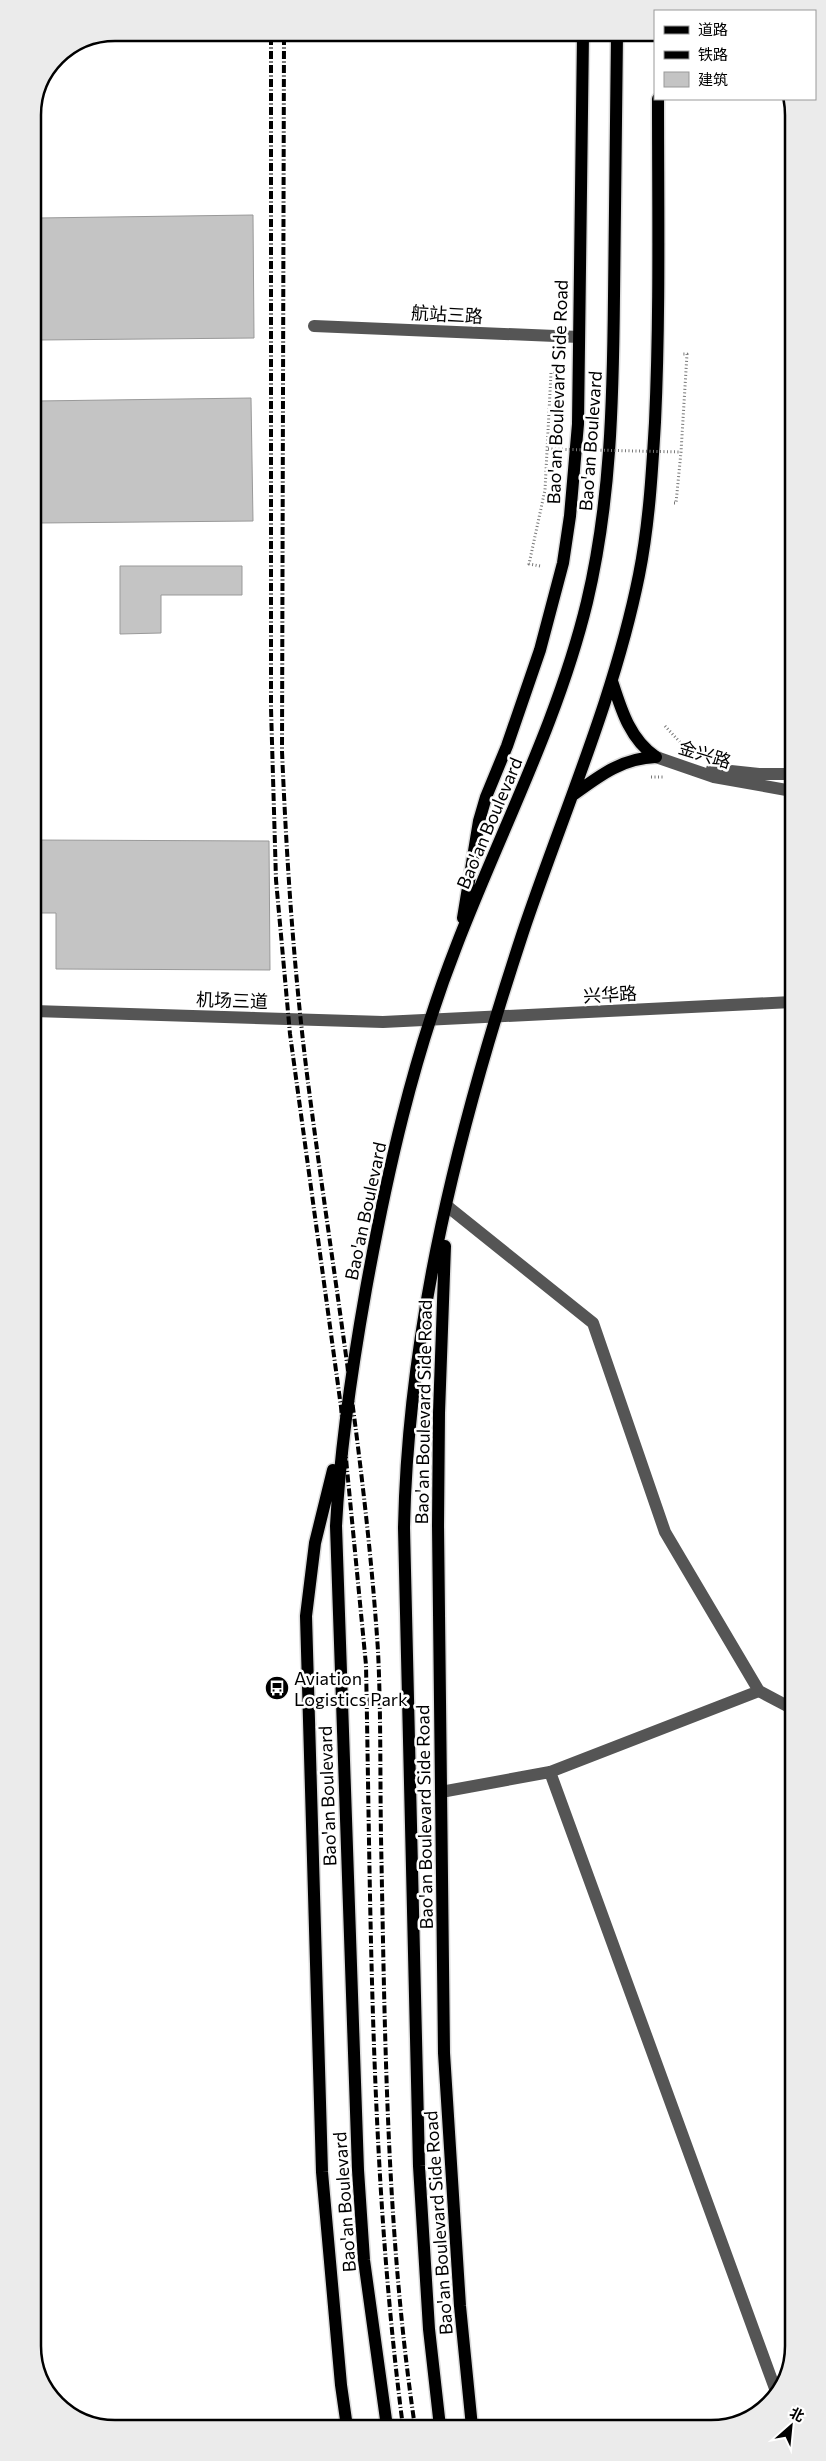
<svg xmlns="http://www.w3.org/2000/svg" width="826" height="2461" font-family="Commissioner,'Noto Sans SC',sans-serif">
	<style>
		.building { fill: #c4c4c4; stroke: #999 }
		.lines { fill: none; stroke-linecap: round; stroke-linejoin: round }
		.major-casing { stroke: #dbdbdb; stroke-width: 15 }
		.path { stroke: #777; stroke-width: 3; stroke-dasharray: 1 2.5; stroke-linecap: butt }
		.minor { stroke: #555; stroke-width: 12 }
		.major { stroke: #000; stroke-width: 12 }
		.rail { stroke: #000; stroke-width: 4; stroke-dasharray: 8 2.5 1 2.5; stroke-linecap: butt }
		.path-bridge { stroke: #777; stroke-width: 3; stroke-dasharray: 1 2.5; stroke-linecap: butt }
		.labels { text-anchor: middle; dominant-baseline: central; stroke-width: 5; stroke-linejoin: round; paint-order: stroke }
		.street-label { font-size: 18px; fill: #000; stroke: #fff }
		.poi-label { font-size: 18px; fill: #000; stroke: #fff; text-anchor: start }
		.rim { fill: none; stroke: #000; stroke-width: 2.5 }
	</style>
	<rect width="100%" height="100%" fill="#fff"/>
	<path class="building" d="M253 215 254 338 40 340 38 218Z
		M251 398 253 521 39 523 37 401Z
		M120 566H242V595H161V633L120 634Z
		M34 840 269 841 270 970 56 969V913H34Z"/>
	<g class="lines">
		<g class="major-casing">
			<path id="major" d="M612 681C621 709 630 740 656 757
				M573 795C599 776 622 758 656 757
				M463 918 479 821 486 797 507 746 540 650 563 563 570 516 578 424 583 34
				M445 1246 439 1413 438 1525 444 2053 460 2306 472 2427
				M333 1470 315 1543 306 1616 322 2172 341 2385 347 2427
				M387 2427 364 2260 358 2170 336 1526C340 1446 352 1368 366 1289 387 1173 413 1057 456 947 500 832 558 722 587 602 611 501 613 399 614 296 615 208 616 121 617 34
				M440 2427 429 2329 419 2166 404 1528C408 1325 460 1123 523 932 563 813 614 699 639 575 649 525 652 473 655 422 660 314 658 207 658 99"/>
		</g>
		<path class="path" d="M674 503H676L681 452 687 354H683
			M540 566 529 564 545 490 551 373H564
			M665 726 690 753
			M651 777H665"/>
		<path class="minor" d="M314 326 579 337
			M656 757 714 777 792 791
			M712 769 759 774H792
			M34 1011 383 1022 792 1002
			M447 1206 593 1323 665 1532 759 1691 793 1709
			M550 1772 777 2394
			M441 1792 550 1772 759 1691"/>
		<use href="#major" class="major"/>
		<path class="rail" d="M271 37V708L276 880 290 1034 341 1407 366 1665C371 1919 370 2174 403 2427
			M284 37 282 751C287 870 295 988 311 1105 335 1287 366 1468 378 1651 381 1712 380 1775 381 1837 385 2034 386 2232 415 2427"/>
		<path class="path-bridge" d="M548 449 681 452"/>
	</g>
	<defs>
		<g id="bus-disc" transform="scale(1.25)"><circle r="9.5" fill="#000" stroke="#fff"/><path d="M-5-6H5V4H4V6H2V4H-2V6H-4V4H-5ZM-3.5-4V0h7V-4ZM-3.5 1.2v1.5H-2V1.2ZM2 1.2v1.5H3.5V1.2Z" fill="#fff"/></g>
	</defs>
	<g fill-rule="evenodd">
		<use href="#bus-disc" x="277" y="1688"/>
	</g>
	<g class="labels">
		<g class="street-label">
			<text transform="translate(447 314) rotate(3)">航站三路</text>
			<text transform="translate(557 392) rotate(-88)">Bao'an Boulevard Side Road</text>
			<text transform="translate(590 441) rotate(-86)">Bao'an Boulevard</text>
			<text transform="translate(705 754) rotate(17)">金兴路</text>
			<text transform="translate(489 823) rotate(-67)">Bao'an Boulevard</text>
			<text transform="translate(610 994) rotate(-3)">兴华路</text>
			<text transform="translate(232 1000) rotate(2)">机场三道</text>
			<text transform="translate(365 1211) rotate(-78)">Bao'an Boulevard</text>
			<text transform="translate(423 1412) rotate(-89)">Bao'an Boulevard Side Road</text>
			<text transform="translate(327 1796) rotate(-92)">Bao'an Boulevard</text>
			<text transform="translate(424 1817) rotate(-91)">Bao'an Boulevard Side Road</text>
			<text transform="translate(344 2202) rotate(-94)">Bao'an Boulevard</text>
			<text transform="translate(438 2223) rotate(-94)">Bao'an Boulevard Side Road</text>
		</g>
		<g class="poi-label">
			<text x="294" y="1678">Aviation<tspan x="294" dy="21">Logistics Park</tspan></text>
		</g>
	</g>
	<path d="M0 0H826V2461H0ZM115 41H711A74 74 0 0 1 785 115V2346A74 74 0 0 1 711 2420H115A74 74 0 0 1 41 2346V115A74 74 0 0 1 115 41Z" fill="#ebebeb" fill-rule="evenodd"/>
	<path class="rim" d="M115 41H711A74 74 0 0 1 785 115V2346A74 74 0 0 1 711 2420H115A74 74 0 0 1 41 2346V115A74 74 0 0 1 115 41Z"/>
	<rect x="654" y="10" width="162" height="90" fill="#ffffff" stroke="#999999"/>
	<rect x="664" y="26" width="25" height="8" fill="#000000" stroke="#999999"/>
	<text x="698" y="35" font-size="15" fill="#000000">道路</text>
	<rect x="664" y="51" width="25" height="8" fill="#000000" stroke="#999999"/>
	<text x="698" y="60" font-size="15" fill="#000000">铁路</text>
	<rect x="664" y="72" width="25" height="15" fill="#c4c4c4" stroke="#999999"/>
	<text x="698" y="85" font-size="15" fill="#000000">建筑</text>
	<g transform="translate(791 2426) rotate(27)" stroke="#ffffff" stroke-width="4" paint-order="stroke">
	<path d="M0-4L9 19L0 12L-9 19Z" fill="#000000"/>
	<text y="-8" font-size="14" font-weight="bold" text-anchor="middle" fill="#000000">北</text>
	</g>
</svg>
